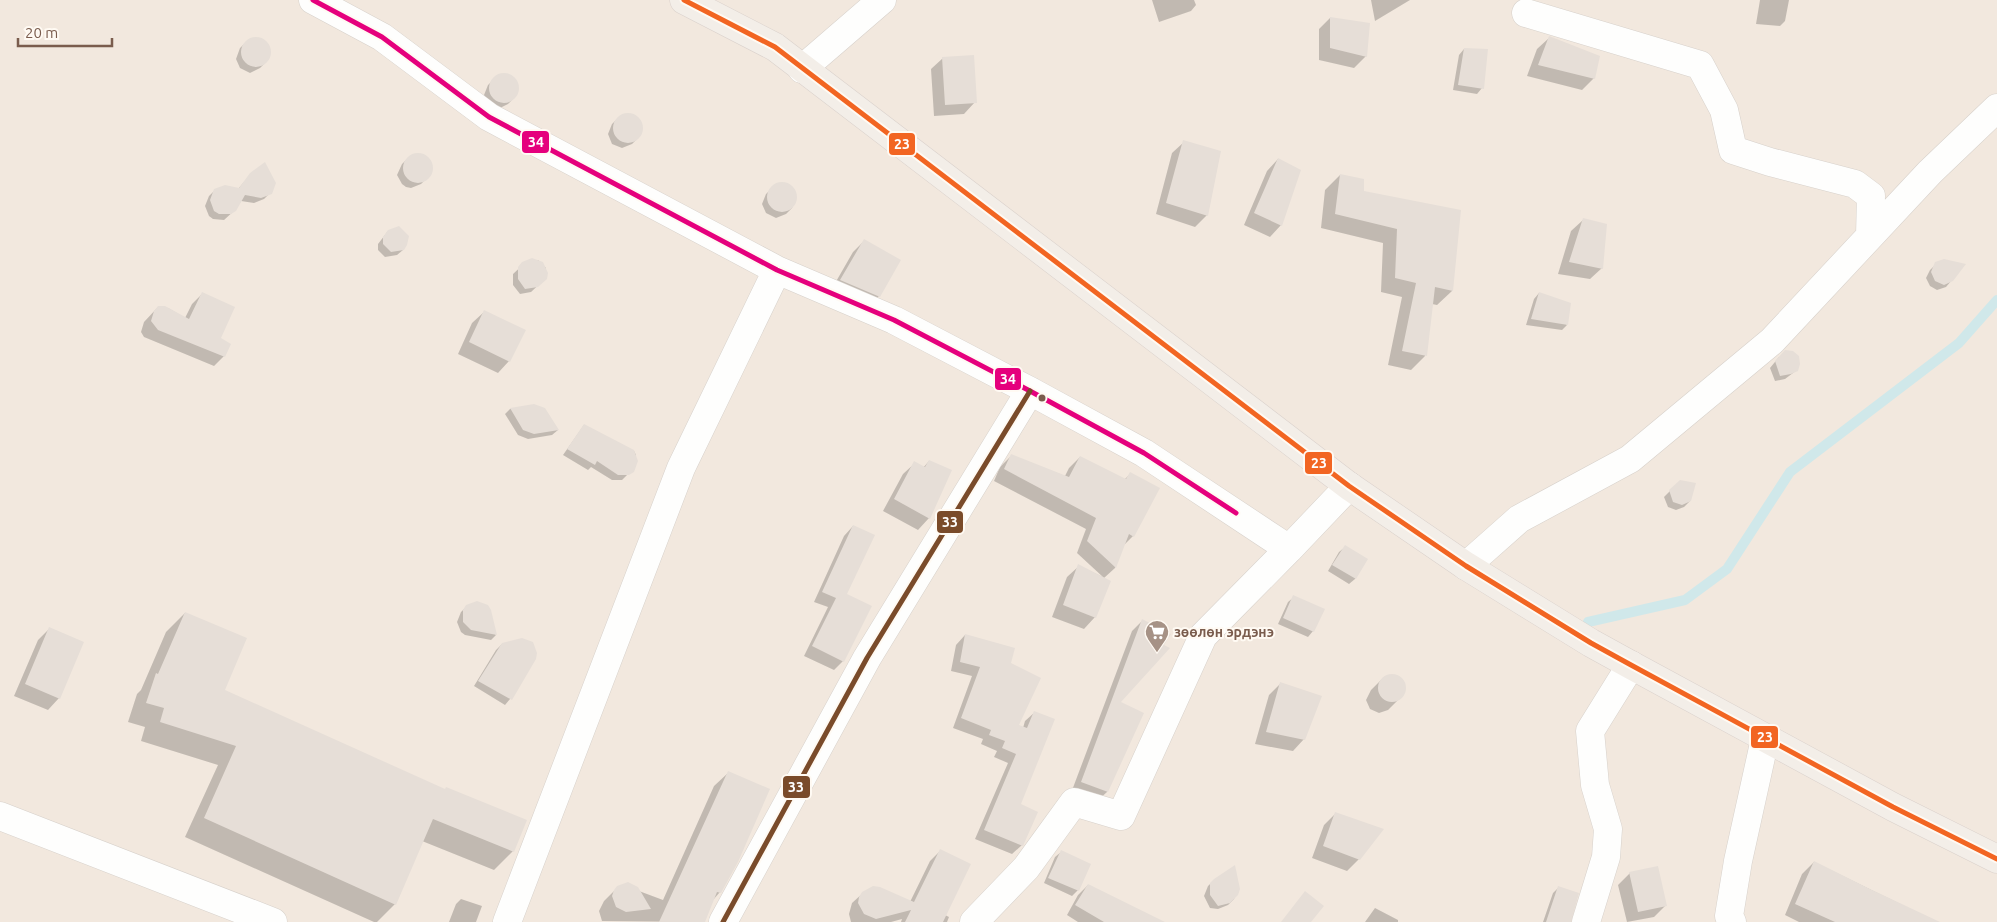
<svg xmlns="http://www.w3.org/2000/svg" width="1997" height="922" font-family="Ubuntu,sans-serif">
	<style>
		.residential { fill: #f2e8de }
		.shadow { fill: #0003 }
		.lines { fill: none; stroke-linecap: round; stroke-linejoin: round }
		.stream { stroke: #d0e8ea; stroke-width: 10 }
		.building { fill: #e6ded7 }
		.minor-casing { stroke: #d7d1cb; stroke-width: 29 }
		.major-casing { stroke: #dad1cc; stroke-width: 29 }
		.minor { stroke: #fefefd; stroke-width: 28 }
		.major { stroke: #f3eee8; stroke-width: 28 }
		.bus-1-casing { stroke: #fffaf3; stroke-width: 9 }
		.bus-2-casing { stroke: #fffaf3; stroke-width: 9 }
		.bus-3-casing { stroke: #fffaf3; stroke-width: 9 }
		.bus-1 { stroke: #e5007d; stroke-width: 5 }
		.bus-2 { stroke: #f26522; stroke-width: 5 }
		.bus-3 { stroke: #7a4b2a; stroke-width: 5 }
		.bus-dot { fill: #7a5c4d; stroke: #fffaf3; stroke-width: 2 }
		.labels { text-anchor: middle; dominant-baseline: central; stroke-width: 4; stroke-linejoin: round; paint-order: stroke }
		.poi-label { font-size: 14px; font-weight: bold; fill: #7a5c4d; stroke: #fffaf3; text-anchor: start }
		.line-badge { stroke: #fffaf3; stroke-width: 2 }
		.badge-label { font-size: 14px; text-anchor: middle; font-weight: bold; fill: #fff }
	</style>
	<rect width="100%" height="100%" fill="#f9f5f0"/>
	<path class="residential" d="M0 0H1997V922H0Z"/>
	<path class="shadow" d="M1152 0H1194L1196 5 1191 11 1159 22Z
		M1371 0H1410L1375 21Z
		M1760 0H1789L1785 21 1780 26 1756 24Z
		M1330 18 1366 56 1354 68 1319 60V29Z
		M1549 38 1594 78 1582 90 1527 76 1537 49Z
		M257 39 266 42 270 52 266 62 260 68 250 73 240 68 236 59 240 48 246 42Z
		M1464 49 1482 88 1477 94 1453 90 1459 55Z
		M943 58 975 102 964 114 934 116 931 69Z
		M504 75 514 78 518 88 514 98 508 104 498 109 488 105 484 95 488 85 494 79Z
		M628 114 638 118 642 128 638 138 632 144 622 148 612 144 608 134 612 124 618 118Z
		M1184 142 1207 215 1195 227 1156 214 1172 153Z
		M418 154 428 158 431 168 427 178 421 184 411 188 406 187 402 184 397 175 402 164 408 158Z
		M1278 159 1281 225 1270 237 1244 225 1267 171Z
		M251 174 270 193 264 199 254 203 241 201 235 210 224 220 213 219 209 216 205 206 209 196 215 190 238 189Z
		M1340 175 1363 192 1459 211 1452 291 1437 305 1432 304 1425 356 1411 370 1388 365 1402 297 1381 292 1383 243 1321 228 1325 190Z
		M782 183 792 188 796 198 792 208 786 214 776 218 766 213 762 204 766 194 772 188Z
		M1583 220 1602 268 1590 279 1558 274 1571 231Z
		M388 231 403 250 397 255 385 257 378 250V244Z
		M864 241 879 296 867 308 830 292 853 252Z
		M528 260H538L546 268V278L531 292 520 294 513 285V274Z
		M1936 264 1952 280 1946 287 1937 290 1930 286 1926 278 1930 270Z
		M1539 293 1567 325 1562 330 1526 325 1534 299Z
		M202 294 219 338 224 356 214 366 144 337 141 332 144 322 158 307 168 308 185 318 192 304Z
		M484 312 509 361 498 373 458 354 472 323Z
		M1779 357 1797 370 1785 379 1775 381 1770 368Z
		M534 405 558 430 552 435 528 439 518 435 505 414 510 409Z
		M584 425 634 451 636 455V466L622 480H612L591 467 588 470 563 455Z
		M1011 456 1065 476 1069 468 1080 457 1124 480 1131 473 1133 536 1123 546 1115 568 1104 578 1095 617 1084 629 1052 617 1067 577 1079 566 1103 577 1077 553 1086 529 994 481 1000 467Z
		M929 461V518L918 530 883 511 903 474 915 463 923 468Z
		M1680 481 1690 501 1684 507 1676 510 1668 507 1664 497Z
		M853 526 845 595 843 661 834 670 804 656 828 607 814 602 844 536Z
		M1345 547 1366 559 1355 579 1349 584 1328 571 1339 552Z
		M1294 597 1313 631 1308 637 1278 624 1288 602Z
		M467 606 496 635 491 640 465 635 461 632 457 622 461 612Z
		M185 613 223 690 444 790 513 851 494 870 422 841 395 904 377 922H374L185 837 218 765 141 741 145 727 128 722 137 694 141 690 166 632Z
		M1142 621 1119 703 1142 713 1107 792 1096 802 1071 793 1132 631Z
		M49 629 59 698 48 710 14 696 38 640Z
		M965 635 1009 664 1018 725 1023 728 1025 721 1035 712 1019 805 1022 845 1012 854 975 839 1008 763 994 757 997 751 981 744 983 739 953 728 972 676 951 671 956 645Z
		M502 644 534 658 510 699 505 705 474 686 496 650Z
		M1393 675 1402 679 1405 689 1400 698 1388 710 1379 713 1370 709 1366 700 1371 690 1383 678Z
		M1280 684 1304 739 1293 751 1255 744 1269 695Z
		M728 773 720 892 713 900 704 922 602 921 599 911 604 901 618 887 639 891 663 900 714 786Z
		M1336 813 1359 859 1347 871 1312 858 1324 825Z
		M940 851 945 915 949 917 947 922H901L902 919 891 922H851L849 914 852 903 863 893 910 902 930 861Z
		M1061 852 1078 890 1072 896 1044 883 1055 857Z
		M1814 862 1937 922H1799L1785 915 1802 874Z
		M1630 873 1666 905 1654 917 1627 922 1618 885Z
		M1214 880 1238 889 1234 899 1228 905 1218 909 1210 908 1204 896 1208 886Z
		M1088 885 1162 922H1078L1067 915 1078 895Z
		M1558 888 1570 922H1543L1553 893Z
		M461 899 482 906 476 922H449L456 904Z
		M1375 908 1398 920V922H1365Z"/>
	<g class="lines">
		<path class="stream" d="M1588 622 1685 600 1727 569 1790 472 1959 343 1997 300"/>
	</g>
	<path class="building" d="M1330 17 1370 23 1367 57 1330 48Z
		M1549 36 1600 56 1595 79 1538 65Z
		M241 52a15 15 0 1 1 30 0a15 15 0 1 1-30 0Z
		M1464 48 1488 49 1484 89 1458 85Z
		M974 55 977 103 945 105 942 57Z
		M489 88a15 15 0 1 1 30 0a15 15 0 1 1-30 0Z
		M613 128a15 15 0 1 1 30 0a15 15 0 1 1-30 0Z
		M1183 140 1221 151 1208 216 1166 203Z
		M403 168a15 15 0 1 1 30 0a15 15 0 1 1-30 0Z
		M1278 158 1301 170 1282 226 1254 213Z
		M265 162 276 183 272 194 261 198 245 195 236 211 231 214H219L214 211 210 200 214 189 225 185 239 188 250 173Z
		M1340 174 1364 179V191L1461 210 1453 291 1435 287 1427 356 1402 351 1416 283 1395 278 1397 229 1335 214Z
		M767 197a15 15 0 1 1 30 0a15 15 0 1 1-30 0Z
		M1583 218 1607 224 1603 269 1569 262Z
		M399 226 409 236 407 245 404 250 391 252 383 244V237L388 230Z
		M864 239 901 260 880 297 840 280Z
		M532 258 543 262 548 273 547 279 538 287 525 289 518 279V267L522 262Z
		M1944 259 1966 264 1953 281 1944 285 1935 281 1931 272 1935 262Z
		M202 292 235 307 221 338 231 344 225 357 158 330 151 321 154 311 158 306H165L189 319Z
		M1539 292 1571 303 1568 325 1531 319Z
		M484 310 526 330 510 362 469 342Z
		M1785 350 1793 351 1799 356 1800 364 1798 371 1791 374 1780 376 1775 361Z
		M534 404 545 408 559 430 534 434 523 430 510 408Z
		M584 424 634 450 638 461 634 472 629 475H618L597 461 595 465 567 449Z
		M1011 454 1069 477 1080 456 1126 479 1130 472 1160 488 1134 537 1129 534 1116 568 1087 541 1096 518 1004 469Z
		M929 460 952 470 930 519 894 499 914 461 925 467Z
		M1680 480 1696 483 1691 501 1682 505 1673 502 1669 490Z
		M853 525 875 535 847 594 872 606 844 662 812 646 836 598 822 592Z
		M1345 545 1368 559 1356 579 1332 565Z
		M1078 564 1111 581 1096 618 1063 605Z
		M1293 595 1325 609 1314 632 1283 618Z
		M477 601 488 605 491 610 497 635 471 630 463 622V610L466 605Z
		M185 612 247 638 225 690 445 789 446 787 527 820 514 852 433 819 396 905 204 818 236 746 160 722 164 708 146 703 156 673 158 674Z
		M1142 619 1171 634 1164 645 1170 648 1121 702 1144 713 1108 792 1081 782Z
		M49 627 84 642 60 699 25 684Z
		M965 634 1015 648 1011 663 1041 678 1019 725 1027 728 1034 711 1055 719 1021 804 1038 812 1023 846 984 830 1016 754 1002 748 1005 741 989 735 991 730 961 718 980 667 960 662Z
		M522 638 533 642 537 653 536 659 512 700 478 681 502 643Z
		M1378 688a14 14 0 1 1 28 0a14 14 0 1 1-28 0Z
		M1280 682 1322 696 1305 740 1266 732Z
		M728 771 770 789 738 862 721 893 717 892 705 922H659Z
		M1335 812 1384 829 1360 860 1323 846Z
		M940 849 971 864 943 922H905L911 910 876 919 864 914 858 903 859 897 862 892 873 886 880 887 914 902Z
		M1061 850 1091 864 1079 891 1048 878Z
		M1814 861 1870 889 1940 922H1835L1795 904Z
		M1235 865 1240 889 1238 895 1230 903 1218 906 1210 895V883L1214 879Z
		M1658 866 1667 906 1638 912 1629 872Z
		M628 882 638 887 651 909 626 912 616 907 612 896 614 890 617 886Z
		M1088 884 1165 922H1104L1075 905Z
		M1558 886 1579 893 1571 922H1546Z
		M1305 891 1324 906 1311 922H1281Z"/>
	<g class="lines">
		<g class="minor-casing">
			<path id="minor" d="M313 0 382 37 489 117 777 270 894 320 1030 391 1144 453 1289 549 1349 486
				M1526 13 1700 65 1724 110 1733 150 1770 162 1855 184 1871 196 1870 236
				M802 69 882 0
				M1466 566 1519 519 1630 459 1772 341 1930 172 1997 108
				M0 816 273 922
				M507 922 681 468 777 270
				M723 922 867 658 1030 391
				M974 922 1026 868 1074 802 1121 816 1203 636 1289 549
				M1586 922 1606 857 1608 829 1595 785 1590 731 1631 665
				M1732 922 1729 916 1738 861 1765 739"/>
		</g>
		<g class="major-casing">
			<path id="major" d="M684 0 775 47 1349 486 1466 566 1591 643 1631 665 1893 807 1997 859"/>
		</g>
		<use href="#minor" class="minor"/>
		<use href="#major" class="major"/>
		<g class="bus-1-casing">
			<path id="bus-1" d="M313 0 382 37 489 117 777 270 894 320 1030 391 1144 453 1236 513"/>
		</g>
		<g class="bus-2-casing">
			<path id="bus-2" d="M684 0 775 47 1349 486 1466 566 1591 643 1631 665 1893 807 1997 859"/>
		</g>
		<g class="bus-3-casing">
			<path id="bus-3" d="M723 922 867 658 1030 391"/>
		</g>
		<use href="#bus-1" class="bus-1"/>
		<use href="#bus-2" class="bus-2"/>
		<use href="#bus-3" class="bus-3"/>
	</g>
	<defs>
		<g id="supermarket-pin" transform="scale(1.25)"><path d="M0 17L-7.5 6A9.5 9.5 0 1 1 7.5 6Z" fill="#a69286" stroke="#fffaf3"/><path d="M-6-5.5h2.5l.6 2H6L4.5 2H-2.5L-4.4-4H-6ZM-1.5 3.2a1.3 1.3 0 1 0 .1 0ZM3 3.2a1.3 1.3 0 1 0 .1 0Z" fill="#fff"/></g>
	</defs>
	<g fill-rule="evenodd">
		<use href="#supermarket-pin" x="1157" y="632"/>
	</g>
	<circle class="bus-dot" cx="1042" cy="398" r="4.5"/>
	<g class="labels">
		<g class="poi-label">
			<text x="1174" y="632">зөөлөн эрдэнэ</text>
		</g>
	</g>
	<g class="line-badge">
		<rect x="521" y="130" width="29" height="24" rx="5" fill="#e5007d"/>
		<rect x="888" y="132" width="28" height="24" rx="5" fill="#f26522"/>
		<rect x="994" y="367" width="28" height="24" rx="5" fill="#e5007d"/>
		<rect x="1304" y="451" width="29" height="24" rx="5" fill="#f26522"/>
		<rect x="936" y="510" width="28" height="24" rx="5" fill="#7a4b2a"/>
		<rect x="1750" y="725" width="29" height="24" rx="5" fill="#f26522"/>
		<rect x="782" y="775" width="29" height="24" rx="5" fill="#7a4b2a"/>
	</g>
	<g class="badge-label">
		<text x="536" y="147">34</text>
		<text x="902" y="149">23</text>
		<text x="1008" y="384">34</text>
		<text x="1319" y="468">23</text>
		<text x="950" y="527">33</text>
		<text x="1765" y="742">23</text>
		<text x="796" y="792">33</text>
	</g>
	<path d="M18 38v8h94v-8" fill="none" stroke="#7a5c4d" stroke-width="2.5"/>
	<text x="25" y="38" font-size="15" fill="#7a5c4d" stroke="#fffaf3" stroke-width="4" paint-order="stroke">20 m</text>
</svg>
